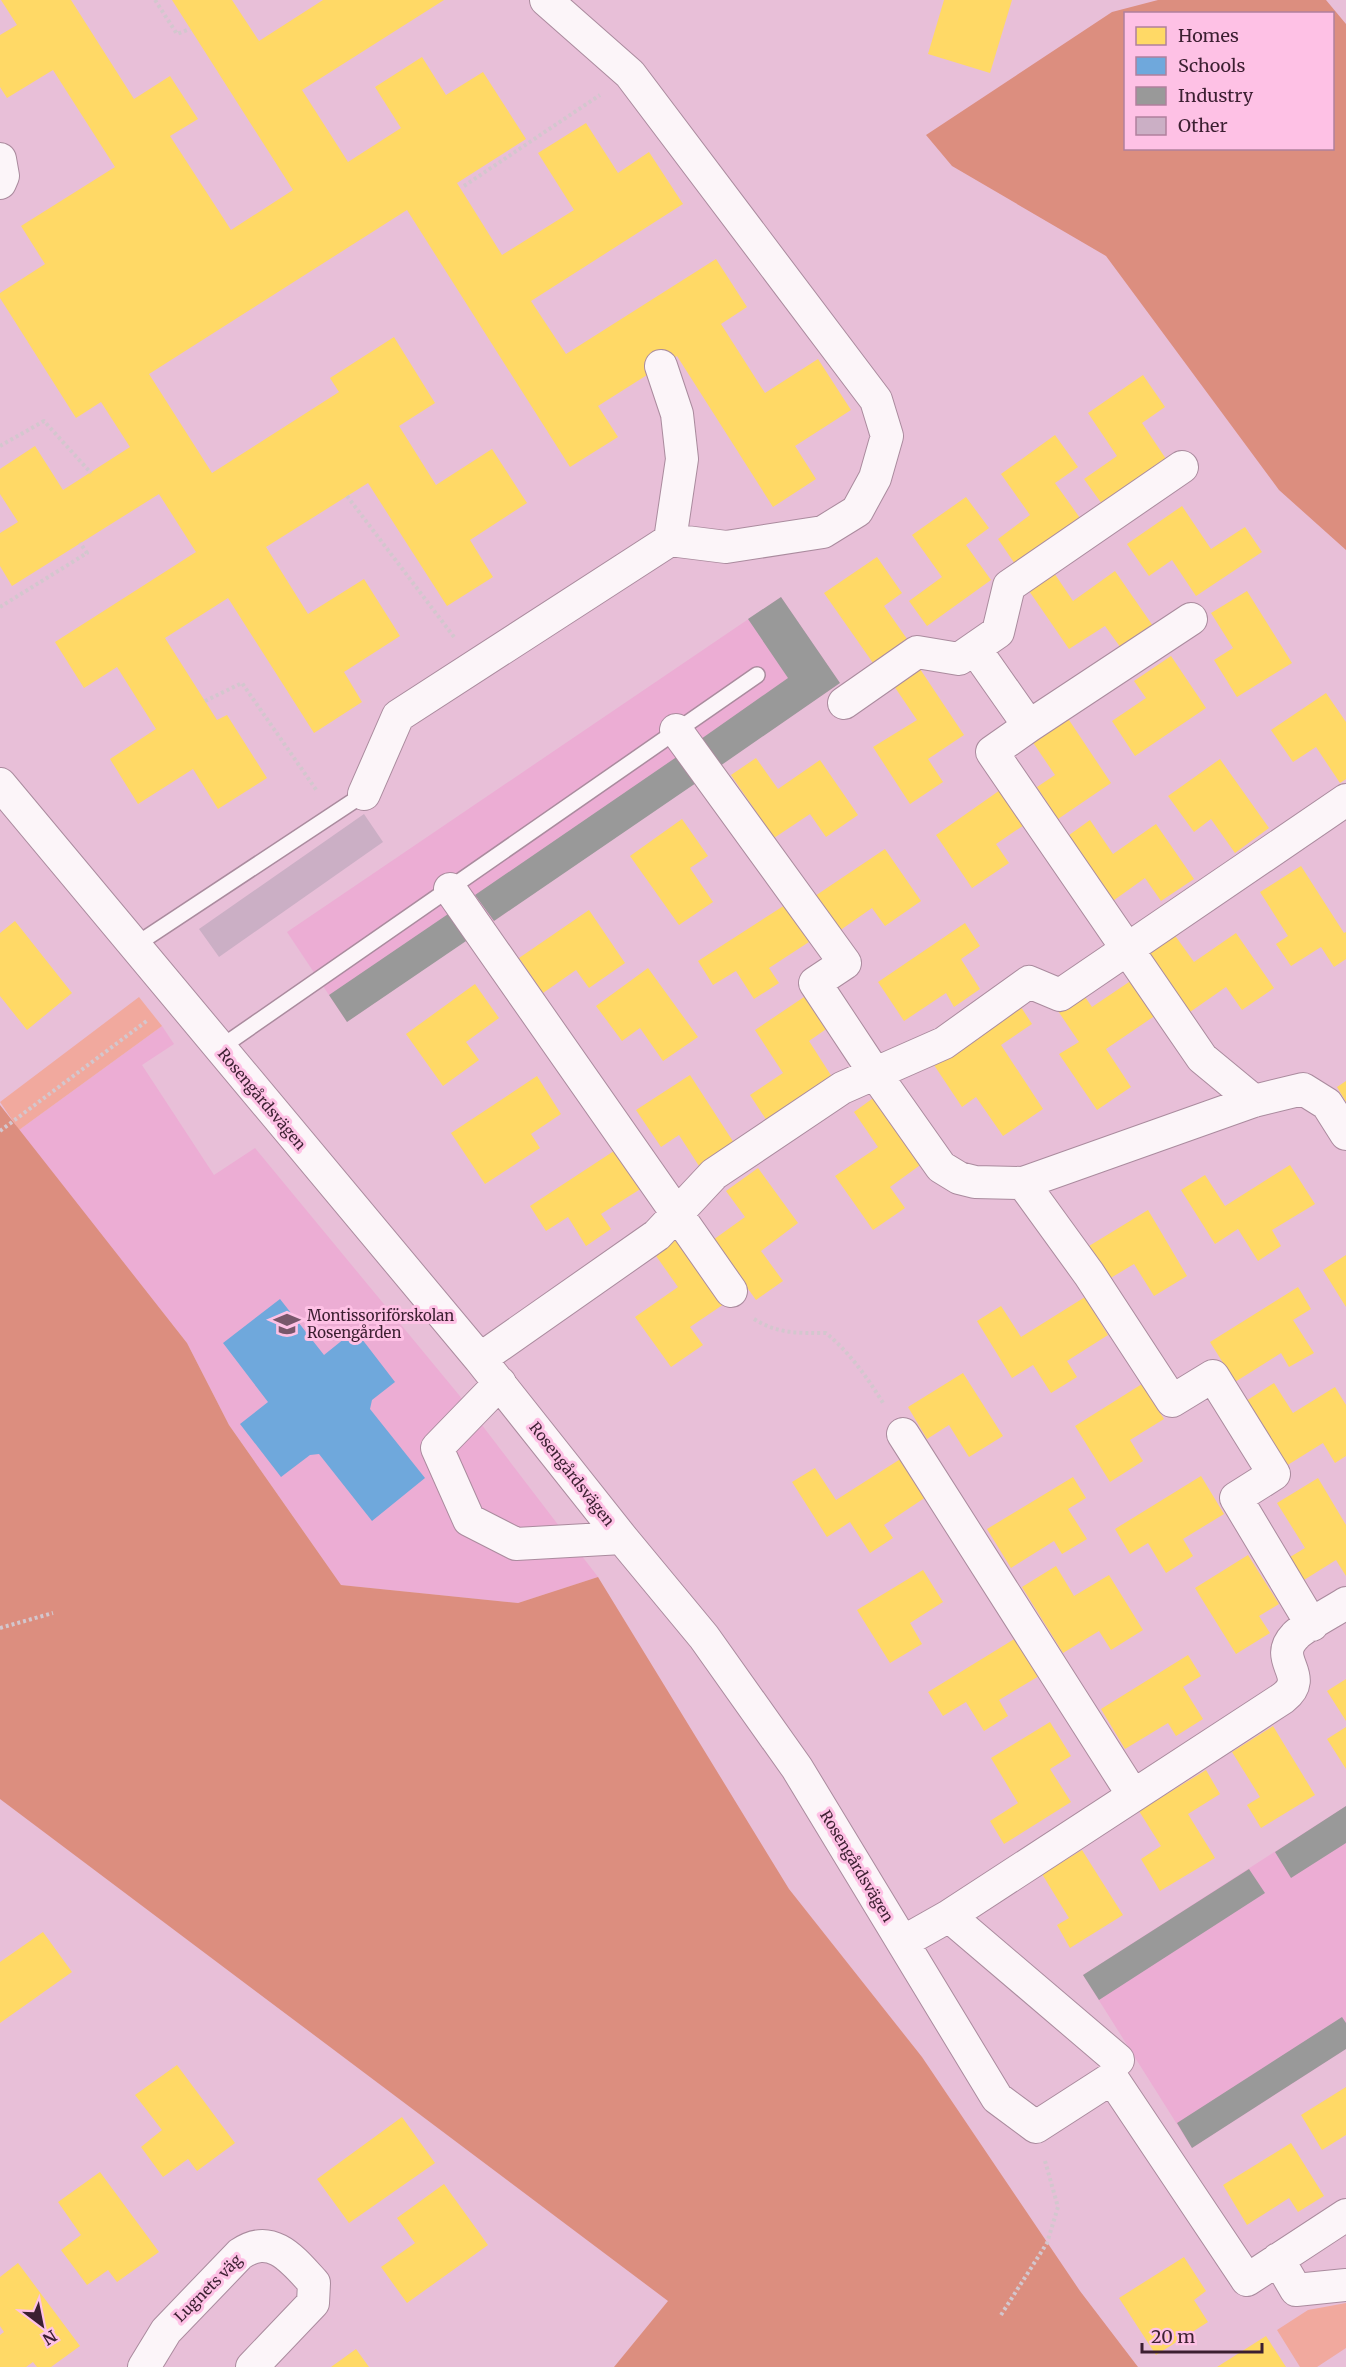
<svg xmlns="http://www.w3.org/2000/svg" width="1346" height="2367" font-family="Merriweather,serif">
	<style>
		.built { fill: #ecadd4 }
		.green { fill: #f1a99e }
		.forest { fill: #dc8e7f; fill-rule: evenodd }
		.homes { fill: #ffd966 }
		.schools { fill: #6fa8dc }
		.industry { fill: #999 }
		.building { fill: #cbafc5 }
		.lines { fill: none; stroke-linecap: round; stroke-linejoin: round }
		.lane-casing { stroke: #aa8b9e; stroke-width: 18 }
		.street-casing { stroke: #aa8b9e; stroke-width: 34 }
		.path { stroke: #d3c7ce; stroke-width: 4; stroke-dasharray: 3 3; stroke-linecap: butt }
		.lane { stroke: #fcf5f9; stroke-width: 15 }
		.street { stroke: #fcf5f9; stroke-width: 32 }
		.labels { text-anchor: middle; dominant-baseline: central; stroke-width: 6; stroke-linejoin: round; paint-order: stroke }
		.street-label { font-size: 15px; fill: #3c1f31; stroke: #fec1e5 }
		.poi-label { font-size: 15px; fill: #3c1f31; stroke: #fec1e5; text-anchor: start }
	</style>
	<rect width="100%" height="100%" fill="#e8bfd8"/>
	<path class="built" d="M781 597 840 683 347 1022 287 932Z
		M162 1026 174 1044 142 1065 214 1175 255 1148 459 1395 598 1577 518 1603 341 1585 229 1425 187 1343 19 1130Z
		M1346 1806V2049L1192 2148 1083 1975Z"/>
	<path class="green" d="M139 997 162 1026 19 1130 0 1102Z
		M1346 2303V2348L1317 2367H1300L1277 2330 1308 2310Z"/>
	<path class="forest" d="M1158 0H1326L1346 24V550L1279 490 1106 256 952 166 926 135 1112 12ZM1126 14H1332V148H1126Z
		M0 1105 187 1343 229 1425 341 1585 518 1603 598 1577 789 1889 922 2057 1080 2291 1138 2367H614L668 2301 0 1799Z"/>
	<path class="homes" d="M1 0H71L134 99 170 76 198 119 170 136 231 230 293 190 172 0H232L259 41 323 0H444L302 90 348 162 401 128 375 87 422 57 446 95 483 72 526 139 457 183 502 255 574 210 538 153 586 123 618 173 649 152 683 204 531 301 566 354 716 259 747 307 721 324 765 393 818 359 851 410 795 446 816 479 773 507 677 356 598 406 618 437 570 467 407 210 149 374 212 473 339 392 330 378 394 337 435 403 399 426 436 485 492 449 527 503 470 540 493 577 447 606 368 483 266 547 308 614 364 579 400 636 344 672 362 702 314 733 228 598 165 638 217 720 227 715 267 778 218 809 193 769 138 804 110 759 156 729 117 667 84 688 55 642 196 552 159 494 12 586 0 566V533L18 522 0 494V469L35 446 63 490 130 447 101 402 76 418 0 298V293L45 264 21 226 115 167 53 70 7 98 0 87V35L17 25Z
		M944 0H1012L990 73 928 54Z
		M1143 375 1165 407 1142 423 1166 459 1102 504 1084 479 1117 456 1088 413Z
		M1055 435 1078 467 1055 483 1080 518 1015 564 998 539 1030 515 1001 474Z
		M966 497 989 528 966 545 991 580 927 626 909 601 942 577 912 535Z
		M1182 506 1211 549 1245 527 1262 552 1196 596 1172 560 1149 576 1127 544Z
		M877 557 902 593 884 606 907 639 873 663 824 593Z
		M1050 567 1073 601 1115 571 1153 626 1121 648 1105 626 1069 649 1025 585Z
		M1247 591 1292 663 1237 697 1214 660 1233 648 1211 613Z
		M1171 656 1206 708 1135 756 1112 721 1146 698 1134 681Z
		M920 669 964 735 928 759 943 782 910 804 873 747 917 720 894 686Z
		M1326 693 1346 722V779L1340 783 1316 747 1293 762 1271 730Z
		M1067 717 1111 783 1058 819 1037 787 1055 775 1032 741Z
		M756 758 778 789 820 760 858 815 826 837 810 814 774 838 731 775Z
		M1220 759 1269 828 1235 853 1211 819 1194 832 1168 796Z
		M1003 788 1027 823 996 844 1009 863 972 888 936 835Z
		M682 819 708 856 690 868 713 902 679 925 630 856Z
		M1090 820 1113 854 1156 824 1194 879 1161 901 1145 878 1110 903 1065 838Z
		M885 849 921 901 885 926 872 908 839 931 815 896Z
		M1301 866 1344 933 1346 932V959L1334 967 1321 947 1291 966 1276 944 1288 936 1260 892Z
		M785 905 809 942 769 968 779 983 754 999 736 971 713 985 698 961Z
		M589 910 625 963 589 988 576 970 543 993 519 958Z
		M15 921 72 993 27 1030 0 996V933Z
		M965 923 980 946 961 959 980 989 954 1007 946 993 904 1021 878 982Z
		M1171 930 1194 962 1236 933 1274 988 1242 1010 1226 987 1190 1012 1145 947Z
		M648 968 698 1037 663 1061 640 1028 622 1041 596 1006Z
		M1132 980 1156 1015 1106 1049 1131 1087 1097 1110 1059 1054 1079 1042 1058 1011 1083 994 1092 1007Z
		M475 984 499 1018 466 1042 479 1060 443 1086 406 1034Z
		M810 993 832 1025 809 1041 832 1077 767 1121 750 1095 783 1073 755 1030Z
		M1019 1004 1032 1024 1001 1045 1043 1109 1003 1136 976 1097 962 1107 932 1062Z
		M690 1075 736 1146 701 1169 679 1135 661 1147 636 1110Z
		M537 1076 561 1114 531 1134 540 1148 485 1184 451 1133Z
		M1346 1081V1102L1337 1087Z
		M876 1096 923 1163 890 1187 905 1208 873 1230 835 1176 878 1147 854 1112Z
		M617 1149 642 1188 601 1214 611 1229 586 1246 568 1217 546 1231 530 1206Z
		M1290 1165 1315 1204 1272 1230 1281 1246 1258 1261 1238 1229 1215 1244 1181 1190 1205 1175 1225 1206Z
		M758 1168 798 1223 761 1251 783 1281 756 1300 713 1240 745 1217 726 1191Z
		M1148 1210 1187 1276 1154 1296 1134 1264 1109 1279 1089 1246Z
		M677 1237 724 1304 690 1327 703 1345 671 1367 635 1317 678 1287 654 1253Z
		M1346 1255V1307L1323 1270Z
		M1298 1287 1311 1309 1293 1320 1314 1353 1289 1367 1281 1353 1235 1382 1210 1342Z
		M1085 1297 1108 1335 1067 1361 1077 1377 1051 1393 1033 1365 1012 1378 977 1321 1001 1306 1021 1337Z
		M963 1373 1003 1436 969 1457 949 1425 927 1439 908 1407Z
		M1274 1383 1293 1413 1335 1387 1346 1405V1456L1335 1463 1323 1443 1286 1466 1246 1401Z
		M1142 1384 1164 1419 1130 1440 1143 1461 1110 1482 1075 1426Z
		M902 1458 926 1497 884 1525 893 1538 870 1553 850 1522 827 1537 792 1482 815 1468 836 1500Z
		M1201 1476 1224 1514 1183 1539 1193 1556 1166 1573 1148 1543 1130 1554 1115 1529Z
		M1073 1477 1086 1498 1068 1509 1087 1539 1062 1554 1054 1541 1011 1568 987 1529Z
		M1318 1478 1346 1525V1576L1336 1560 1304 1580 1290 1557 1305 1548 1277 1503Z
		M1248 1555 1279 1604 1259 1616 1270 1633 1236 1654 1195 1588Z
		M1056 1566 1074 1596 1109 1575 1143 1630 1111 1650 1099 1631 1063 1653 1022 1587Z
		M923 1570 943 1602 910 1623 922 1644 890 1663 857 1610Z
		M1016 1638 1039 1676 999 1700 1008 1716 984 1731 966 1702 943 1716 928 1692Z
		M1188 1655 1201 1676 1183 1687 1203 1719 1176 1736 1168 1723 1125 1749 1101 1709Z
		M1346 1679V1721L1327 1691Z
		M1050 1722 1071 1756 1050 1769 1071 1802 1004 1844 990 1821 1018 1803 991 1758Z
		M1273 1726 1315 1795 1261 1828 1247 1805 1260 1797 1232 1752Z
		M1346 1727V1769L1327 1739Z
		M1206 1770 1220 1794 1188 1814 1215 1858 1160 1891 1141 1859 1161 1846 1139 1811Z
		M1082 1850 1123 1915 1070 1948 1057 1925 1069 1918 1042 1874Z
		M43 1932 72 1972 0 2023V1962Z
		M177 2065 235 2143 197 2171 188 2159 163 2177 141 2147 162 2130 135 2095Z
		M1346 2087V2135L1322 2150 1301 2115Z
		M402 2117 435 2163 349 2223 317 2179Z
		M1291 2143 1324 2196 1298 2212 1289 2198 1247 2225 1223 2185Z
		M100 2172 159 2252 117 2282 108 2270 87 2285 61 2250 81 2235 58 2202Z
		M444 2184 488 2245 407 2303 381 2267 415 2243 397 2218Z
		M1184 2257 1206 2291 1194 2300 1208 2322 1156 2355 1119 2298Z
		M18 2263 80 2346 51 2367H37L33 2362 26 2367H0V2335L4 2332 0 2326V2277Z
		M1266 2336 1286 2367H1217Z
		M356 2349 369 2367H331Z"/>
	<path class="schools" d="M280 1299 324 1355 355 1330 395 1382 372 1400 370 1409 425 1478 372 1521 319 1454 310 1455 281 1477 240 1424 268 1402 223 1343Z"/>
	<path class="industry" d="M781 597 840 683 720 766 701 739 788 678 748 619Z
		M678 756 696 783 494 921 475 895Z
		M454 910 472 937 347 1022 329 995Z
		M1346 1806V1843L1291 1878 1275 1852Z
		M1249 1869 1265 1893 1099 2000 1083 1975Z
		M1342 2017 1346 2023V2049L1192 2148 1177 2123Z"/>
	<path class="building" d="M364 814 383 842 219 957 199 929Z"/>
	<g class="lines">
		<g class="lane-casing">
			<path id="lane" d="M134 946 364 794
				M220 1048 757 675"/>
		</g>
		<g class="street-casing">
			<path id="street" d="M0 159 3 176 0 183
				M661 366 677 414 682 459 670 540
				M975 649 1029 726 992 752 1202 1058 1254 1101
				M844 703 917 652 959 659 998 632 1009 586 1182 467
				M1029 726 1191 619
				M676 730 845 963 815 983 874 1072 941 1167 959 1178 975 1182 1023 1183 1254 1101 1303 1089 1327 1104 1346 1134
				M0 784 480 1359 622 1538 704 1637 797 1768 997 2098 1036 2127 1112 2078 1247 2280 1346 2215
				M364 794 398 716 670 540 726 547 823 532 857 511 875 478 887 436 876 400 630 74 546 0
				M450 889 731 1291
				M1023 1183 1089 1274 1172 1401 1213 1376 1274 1474 1236 1498 1312 1625
				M480 1359 657 1235 714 1174 842 1088 944 1043 1029 982 1060 995 1346 800
				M500 1383 437 1448 469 1520 516 1544 622 1538
				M903 1434 1133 1795
				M949 1916 1283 1698C1312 1675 1271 1661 1295 1636 1303 1627 1334 1611 1346 1603
				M903 1942 949 1916 1118 2060
				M1278 2259 1296 2290 1346 2285
				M144 2367 166 2331 240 2254C272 2232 293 2260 314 2283L313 2303 252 2367"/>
		</g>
		<path class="path" d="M155 0 177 34 190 29
			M464 186 600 95
			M0 446 44 421 91 473
			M347 496 454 637
			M0 607 87 553 80 543
			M205 701 242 683 317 791
			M0 1131 148 1020
			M754 1319C778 1334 798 1333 826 1333 850 1353 867 1377 883 1403
			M0 1628 53 1613
			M1001 2315 1047 2243 1058 2207 1045 2161"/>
		<use href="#lane" class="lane"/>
		<use href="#street" class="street"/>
	</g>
	<defs>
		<g id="school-bare" transform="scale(2.07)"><path d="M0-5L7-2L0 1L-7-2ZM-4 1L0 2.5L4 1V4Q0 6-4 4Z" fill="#78576b" stroke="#fec1e5" stroke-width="2.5" paint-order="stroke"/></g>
	</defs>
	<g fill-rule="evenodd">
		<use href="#school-bare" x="287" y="1324"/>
	</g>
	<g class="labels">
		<g class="street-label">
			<text transform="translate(262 1099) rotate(50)">Rosengårdsvägen</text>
			<text transform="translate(572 1474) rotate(52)">Rosengårdsvägen</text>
			<text transform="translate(857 1866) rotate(59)">Rosengårdsvägen</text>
			<text transform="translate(208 2288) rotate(-45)">Lugnets väg</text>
		</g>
		<g class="poi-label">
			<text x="307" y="1315">Montissoriförskolan<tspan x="307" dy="17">Rosengården</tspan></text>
		</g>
	</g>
	<rect x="1124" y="12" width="210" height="138" fill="#fec1e5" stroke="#b0809d" stroke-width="1.5"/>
	<rect x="1136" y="27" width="30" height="18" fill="#ffd966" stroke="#b0809d" stroke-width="1.5"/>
	<text x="1178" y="42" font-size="18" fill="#3c1f31">Homes</text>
	<rect x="1136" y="57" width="30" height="18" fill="#6fa8dc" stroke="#b0809d" stroke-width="1.5"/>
	<text x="1178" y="72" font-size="18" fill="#3c1f31">Schools</text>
	<rect x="1136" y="87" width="30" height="18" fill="#999999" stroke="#b0809d" stroke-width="1.5"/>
	<text x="1178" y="102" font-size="18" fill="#3c1f31">Industry</text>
	<rect x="1136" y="117" width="30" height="18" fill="#cbafc5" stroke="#b0809d" stroke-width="1.5"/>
	<text x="1178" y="132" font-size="18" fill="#3c1f31">Other</text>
	<g transform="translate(42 2325) rotate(148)" stroke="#fec1e5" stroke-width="4.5" paint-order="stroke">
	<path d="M0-4.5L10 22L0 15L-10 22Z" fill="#3c1f31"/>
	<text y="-9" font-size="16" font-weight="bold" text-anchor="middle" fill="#3c1f31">N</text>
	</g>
	<path d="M1142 2343v9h120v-9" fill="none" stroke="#3c1f31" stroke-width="3"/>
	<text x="1151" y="2343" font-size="18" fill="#3c1f31" stroke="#fec1e5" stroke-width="4.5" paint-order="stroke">20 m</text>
</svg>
